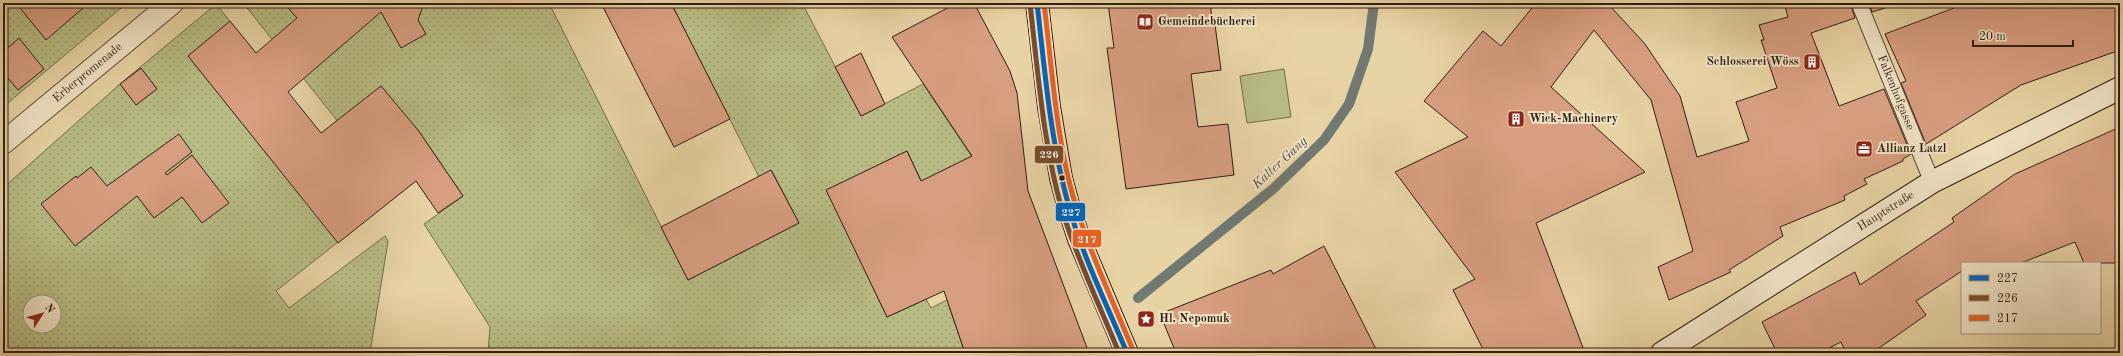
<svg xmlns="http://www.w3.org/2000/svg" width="2123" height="356" font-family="'Old Standard TT',serif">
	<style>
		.grass { fill: url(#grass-dots); stroke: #746d4c; fill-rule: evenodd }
		.park { fill: #b8bc84; stroke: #746d4c }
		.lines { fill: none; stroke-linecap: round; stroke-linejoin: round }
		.stream { stroke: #707972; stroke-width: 10 }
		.building { fill: #d89e81; stroke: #301e14 }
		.lane-casing { stroke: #5e4b38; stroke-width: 17 }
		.street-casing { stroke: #5e4b38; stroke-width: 24 }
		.secondary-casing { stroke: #301e14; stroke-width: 24 }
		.lane { stroke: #f0e2c4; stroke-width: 15 }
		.street { stroke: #f0e2c4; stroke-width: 22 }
		.secondary { stroke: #f0e2c4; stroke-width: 22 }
		.bus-1-casing { stroke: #f0e2c4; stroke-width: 8 }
		.bus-2-casing { stroke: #f0e2c4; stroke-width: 8 }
		.bus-3-casing { stroke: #f0e2c4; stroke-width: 8 }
		.bus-1 { stroke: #0065bd; stroke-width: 5 }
		.bus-2 { stroke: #7a4b2a; stroke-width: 5 }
		.bus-3 { stroke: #e86121; stroke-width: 5 }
		.bus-dot { fill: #301e14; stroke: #f0e2c4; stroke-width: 1.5 }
		.labels { text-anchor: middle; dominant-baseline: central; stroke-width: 4; stroke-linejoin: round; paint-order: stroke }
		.poi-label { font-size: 12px; font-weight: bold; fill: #301e14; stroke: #f0e2c4; text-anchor: start }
		.street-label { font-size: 12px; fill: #301e14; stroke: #f0e2c4 }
		.water-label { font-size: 13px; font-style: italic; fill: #504c43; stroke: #f0e2c4 }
		.line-badge { stroke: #f0e2c4; stroke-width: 1.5 }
		.badge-label { font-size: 11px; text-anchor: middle; font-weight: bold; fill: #fff }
	</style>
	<defs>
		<pattern id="grass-dots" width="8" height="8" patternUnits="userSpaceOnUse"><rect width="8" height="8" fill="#b8bc84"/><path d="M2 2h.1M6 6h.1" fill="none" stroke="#9ea171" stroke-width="1.8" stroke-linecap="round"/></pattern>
	</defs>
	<rect width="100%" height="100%" fill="#e8d3a4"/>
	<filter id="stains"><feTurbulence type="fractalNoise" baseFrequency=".005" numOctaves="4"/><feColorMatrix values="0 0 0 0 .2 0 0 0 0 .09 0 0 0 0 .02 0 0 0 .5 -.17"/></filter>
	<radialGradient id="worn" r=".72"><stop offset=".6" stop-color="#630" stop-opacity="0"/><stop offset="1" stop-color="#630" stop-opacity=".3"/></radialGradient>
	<path class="grass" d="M3 3H127L3 107Z
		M243 3H549L688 280 799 223 772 171 759 177 671 3H802L861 116 923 84 1003 203 960 263 907 151 827 190 887 317 926 299 931 308 947 300 965 353H488L490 327 424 224 463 196 418 130 368 159Z
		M216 4 381 208 276 291 289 308 385 236 388 241 370 353H3V188L120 84ZM30 302H54V326H30Z"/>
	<path class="park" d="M1284 69 1291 117 1247 123 1240 76Z"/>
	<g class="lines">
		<path class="stream" d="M1138 298 1273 189 1324 140 1349 104 1368 49 1374 3"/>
	</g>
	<path class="building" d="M16 3H89L46 40Z
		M284 3H424L418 20 426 34 401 48 381 12 288 92 321 133 381 86 418 130 463 196 438 213 416 181 338 243 188 56 230 21 256 53 297 18Z
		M601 3H671L730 119 674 147Z
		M957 3H974L1010 71 1017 93 1028 191 1089 353H965L944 291 887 317 826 190 907 151 921 181 972 156 892 37Z
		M1108 3H1210L1212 18 1214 17 1221 70 1191 74 1198 127 1228 124 1234 175 1126 189 1107 48H1114Z
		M1536 3H1615L1611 7 1645 44 1680 96 1697 157 1749 141 1736 102 1777 88 1761 40H1764L1759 25 1788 17 1784 3H1850L1855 18 1811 33 1839 106 1884 89 1911 154 1903 159V161L1864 179 1867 184 1844 196 1845 200 1780 227 1783 236 1729 270 1731 272 1669 300 1658 267 1693 251 1651 100 1594 30 1551 87 1645 172 1536 223 1585 353H1485L1453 290 1475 279 1395 172 1468 137 1424 101 1483 31 1501 46Z
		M1869 3H1884L1885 8 1872 12Z
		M1967 3H2120V50L2021 85 1926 144 1901 83 1906 81 1885 34Z
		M19 38 44 69 18 90 3 72V52Z
		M861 53 885 104 861 116 835 67Z
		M141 68 157 89 136 105 120 84Z
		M2120 127V263H2084L2075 242 2021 263H1962V271L1916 301 1926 315 1872 353H1846L1841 342 1819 353H1777L1762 322 1855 272 1860 285 1954 222 1952 218 2015 174Z
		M179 134 192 152 165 173 167 175 192 155 229 203 202 223 182 197 154 218 137 196 75 246 41 204 76 176 77 178 91 167 107 186Z
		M771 170 799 223 688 280 661 227Z
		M1324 246 1378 353H1176L1160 314 1271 270 1273 274Z"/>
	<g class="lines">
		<g class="lane-casing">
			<g id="lane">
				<path id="s1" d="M1859 3 1932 182"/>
			</g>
		</g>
		<g class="street-casing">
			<g id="street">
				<path id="s2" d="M3 143 172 3"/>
			</g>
		</g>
		<g class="secondary-casing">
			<g id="secondary">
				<path d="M1037 3 1049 107 1061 178 1069 208 1079 239 1127 353"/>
				<path id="s3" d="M1662 353 1932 182 2120 88"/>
			</g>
		</g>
		<use href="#lane" class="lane"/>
		<use href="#street" class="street"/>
		<use href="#secondary" class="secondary"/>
		<g class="bus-1-casing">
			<path id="bus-1" d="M1037 3C1045 71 1050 140 1069 207 1083 257 1107 305 1127 353"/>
		</g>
		<g class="bus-2-casing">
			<path id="bus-2" d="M1030 4C1038 72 1043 143 1062 210 1077 259 1100 306 1119 353"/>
		</g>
		<g class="bus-3-casing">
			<path id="bus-3" d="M1044 3C1051 61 1055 120 1068 177 1082 237 1110 294 1133 350"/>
		</g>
		<use href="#bus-1" class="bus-1"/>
		<use href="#bus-2" class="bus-2"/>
		<use href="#bus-3" class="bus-3"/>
	</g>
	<defs>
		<g id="library-square" transform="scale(0.9)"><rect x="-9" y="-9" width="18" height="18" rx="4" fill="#8f2418" stroke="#f0e2c4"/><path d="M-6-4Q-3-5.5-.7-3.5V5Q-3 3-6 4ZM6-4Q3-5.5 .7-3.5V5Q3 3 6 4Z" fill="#fff"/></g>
		<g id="building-square" transform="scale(0.9)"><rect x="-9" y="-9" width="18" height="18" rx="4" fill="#8f2418" stroke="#f0e2c4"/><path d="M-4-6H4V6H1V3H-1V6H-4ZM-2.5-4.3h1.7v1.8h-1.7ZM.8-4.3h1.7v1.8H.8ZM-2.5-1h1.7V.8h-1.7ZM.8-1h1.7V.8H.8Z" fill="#fff"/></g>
		<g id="office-square" transform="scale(0.9)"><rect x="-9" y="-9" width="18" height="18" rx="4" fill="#8f2418" stroke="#f0e2c4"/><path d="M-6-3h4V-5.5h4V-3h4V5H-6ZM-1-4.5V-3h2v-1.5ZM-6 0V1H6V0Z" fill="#fff"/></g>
		<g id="sight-square" transform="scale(0.9)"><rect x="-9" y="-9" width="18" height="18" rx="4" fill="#8f2418" stroke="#f0e2c4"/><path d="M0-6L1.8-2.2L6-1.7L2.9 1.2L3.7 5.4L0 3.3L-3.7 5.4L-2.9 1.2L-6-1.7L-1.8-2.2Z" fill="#fff"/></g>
	</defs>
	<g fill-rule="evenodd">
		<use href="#library-square" x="1145" y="22"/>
		<use href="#building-square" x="1812" y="62"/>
		<use href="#building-square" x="1516" y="119"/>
		<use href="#office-square" x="1864" y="149"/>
		<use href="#sight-square" x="1146" y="319"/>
	</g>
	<circle class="bus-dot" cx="1062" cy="178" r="3.5"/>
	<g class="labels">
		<g class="poi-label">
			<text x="1158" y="22">Gemeindebücherei</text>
			<text x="1799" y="62" text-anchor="end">Schlosserei Wöss</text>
			<text x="1529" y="119">Wick-Machinery</text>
			<text x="1877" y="149">Allianz Latzl</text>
			<text x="1159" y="319">Hl. Nepomuk</text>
		</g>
		<g class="street-label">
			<text stroke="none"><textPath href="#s2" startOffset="110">Erberpromenade</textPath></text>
			<text stroke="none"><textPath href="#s1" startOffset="97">Falkenhofgasse</textPath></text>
			<text stroke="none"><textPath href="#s3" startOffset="265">Hauptstraße</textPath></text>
		</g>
		<g class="water-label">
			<text transform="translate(1280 163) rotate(-43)">Kalter Gang</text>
		</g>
	</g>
	<g class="line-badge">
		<rect x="1034" y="145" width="30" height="19" rx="4" fill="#7a4b2a"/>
		<rect x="1055" y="202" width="31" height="20" rx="4" fill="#0065bd"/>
		<rect x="1072" y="229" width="30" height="19" rx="4" fill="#e86121"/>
	</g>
	<g class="badge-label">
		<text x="1049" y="158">226</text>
		<text x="1071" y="216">227</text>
		<text x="1087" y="243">217</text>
	</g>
	<rect width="2123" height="356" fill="none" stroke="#e8d3a4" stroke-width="16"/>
	<rect x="4" y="4" width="2115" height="348" fill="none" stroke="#301e14" stroke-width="2"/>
	<rect x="8" y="8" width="2107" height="340" fill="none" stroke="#301e14"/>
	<rect x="1961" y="262" width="140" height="72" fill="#f0e2c4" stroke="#a3947e"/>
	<rect x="1969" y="275" width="20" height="6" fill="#0065bd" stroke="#a3947e"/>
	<text x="1997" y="282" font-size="12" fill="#301e14">227</text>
	<rect x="1969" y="295" width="20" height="6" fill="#7a4b2a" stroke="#a3947e"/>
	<text x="1997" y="302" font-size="12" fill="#301e14">226</text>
	<rect x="1969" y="315" width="20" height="6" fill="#e86121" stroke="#a3947e"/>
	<text x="1997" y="322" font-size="12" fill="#301e14">217</text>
	<g transform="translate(42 314) rotate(54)"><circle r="19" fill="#f0e2c4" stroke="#a3947e"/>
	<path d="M0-3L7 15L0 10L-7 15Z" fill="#8f2418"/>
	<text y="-6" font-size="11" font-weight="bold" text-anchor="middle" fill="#301e14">N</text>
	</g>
	<path d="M1973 40v6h100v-6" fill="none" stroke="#301e14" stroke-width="2"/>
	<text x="1979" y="40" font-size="12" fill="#301e14" stroke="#f0e2c4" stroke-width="3" paint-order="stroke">20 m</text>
	<rect width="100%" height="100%" filter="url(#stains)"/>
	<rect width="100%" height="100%" fill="url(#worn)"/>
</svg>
